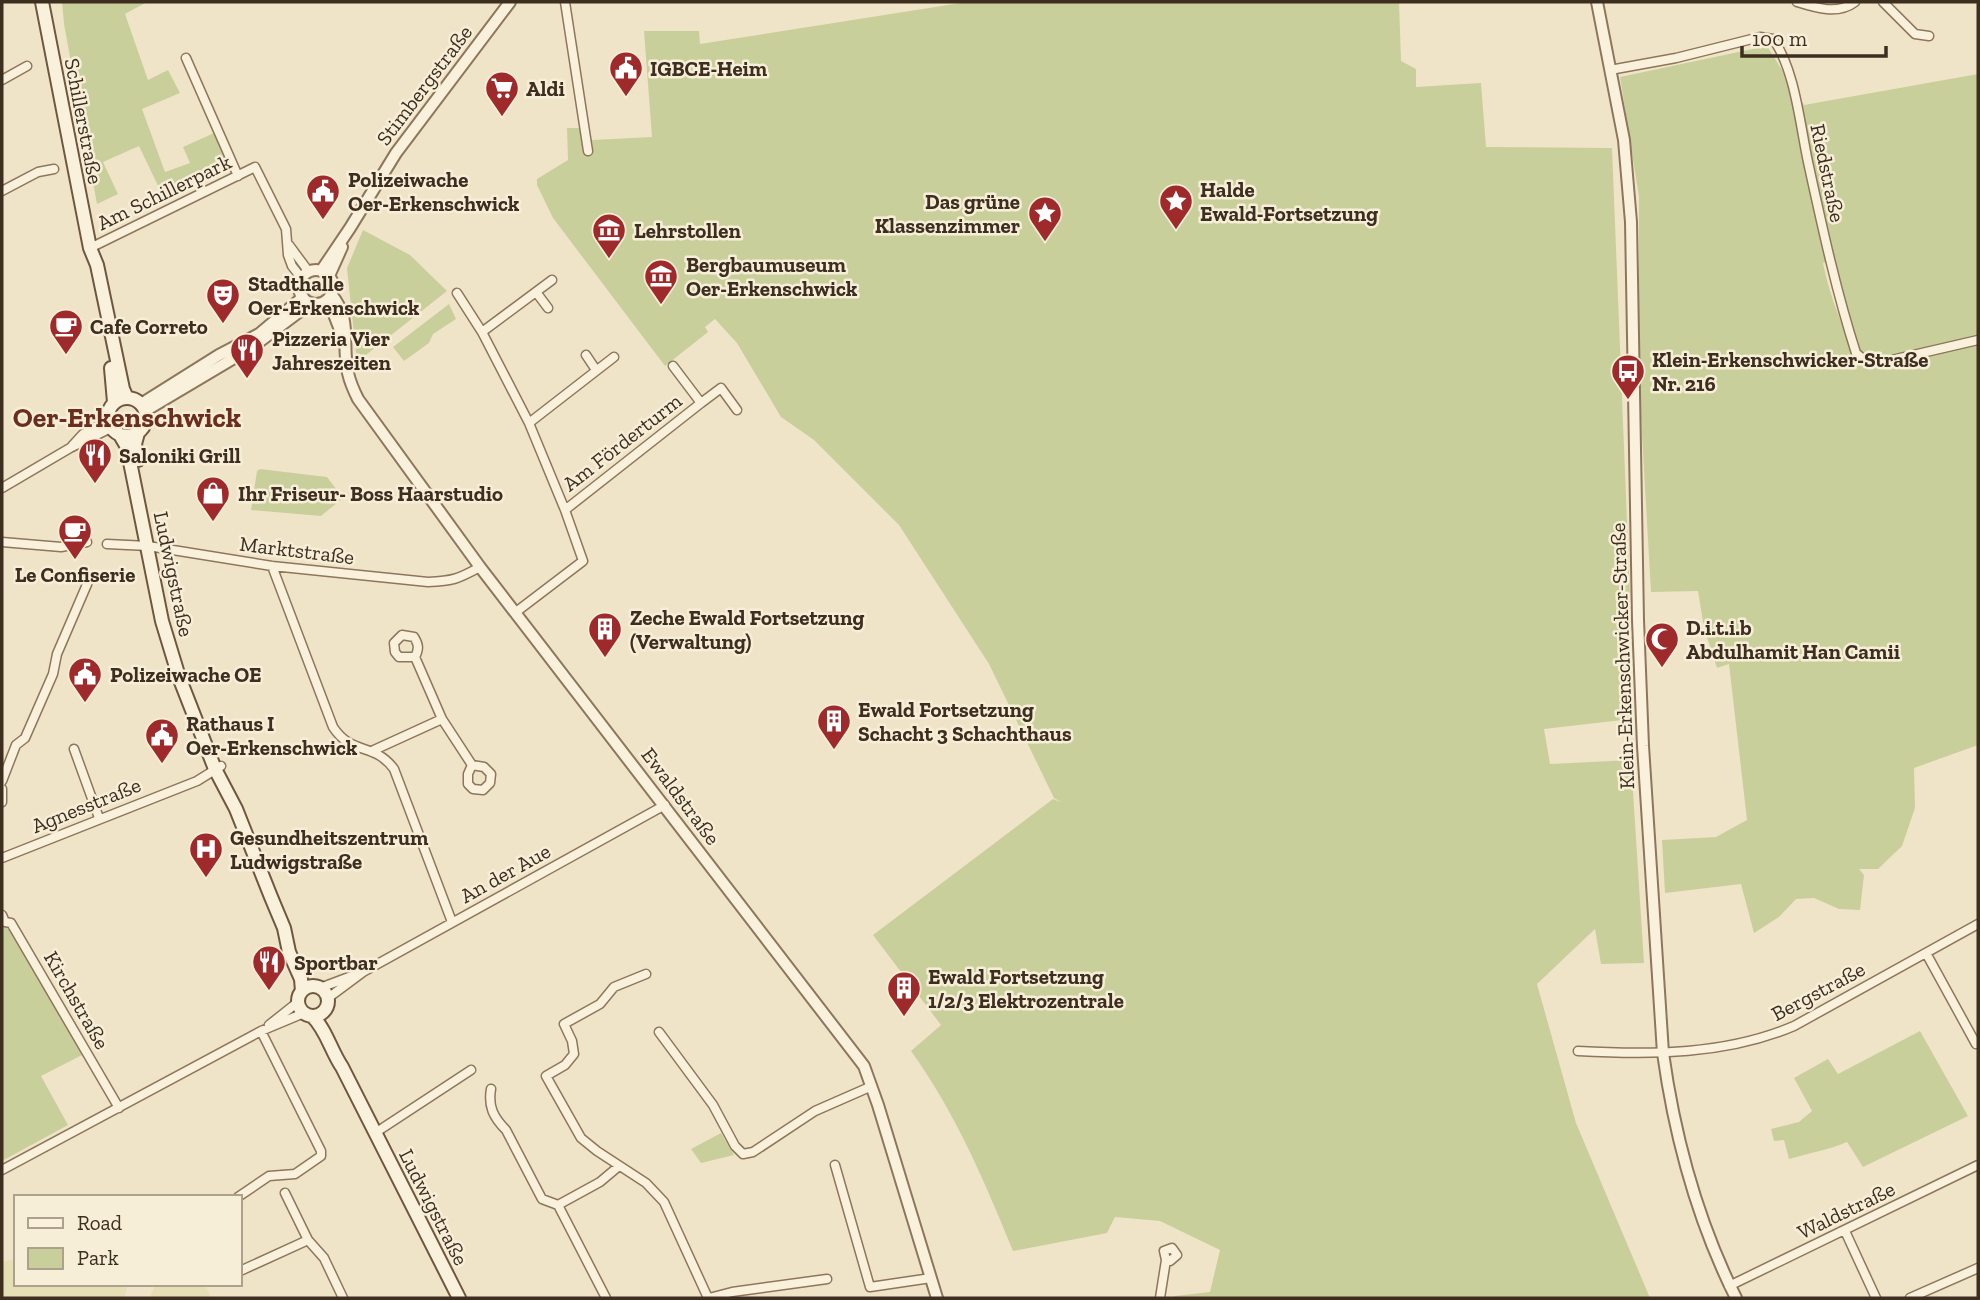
<svg xmlns="http://www.w3.org/2000/svg" width="1980" height="1300" font-family="'Zilla Slab',serif">
	<style>
		.farmland { fill: #e6deb5 }
		.green { fill: #c9cf9b; fill-rule: evenodd }
		.lines { fill: none; stroke-linecap: round; stroke-linejoin: round }
		.minor-casing { stroke: #8d765c; stroke-width: 11 }
		.tertiary-casing { stroke: #8d765c; stroke-width: 14 }
		.secondary-casing { stroke: #6f573f; stroke-width: 16 }
		.minor { stroke: #faf1dc; stroke-width: 8 }
		.tertiary { stroke: #faf1dc; stroke-width: 10 }
		.secondary { stroke: #faf1dc; stroke-width: 12 }
		.labels { text-anchor: middle; dominant-baseline: central; stroke-width: 5; stroke-linejoin: round; paint-order: stroke }
		.poi-label { font-size: 21px; font-weight: bold; fill: #3d2e20; stroke: #f7eed8; text-anchor: start }
		.street-label { font-size: 21px; fill: #3d2e20; stroke: #f7eed8 }
		.district-label { font-size: 28px; font-weight: bold; fill: #6b2e1e; stroke: #f7eed8 }
	</style>
	<rect width="100%" height="100%" fill="#f0e4c8"/>
	<path class="farmland" d="M16 1259V1284H126L127 1288 124 1298H2V1262Z
		M158 1284H205L211 1298H150L155 1285Z"/>
	<path class="green" d="M62 2H147L125 14 148 80 168 70 180 93 142 109 165 172 190 163 183 147 214 133 227 163 161 192 139 146 103 162 118 194 97 204 64 24Z
		M967 2H1399L1401 61 1416 69V87L1481 83 1486 147 1612 148 1630 596 1627 677 1631 719 1544 729 1550 764 1631 760 1644 963 1601 964 1595 929 1537 984 1576 1123 1650 1298H1174L1175 1296 1210 1292 1220 1250 1160 1221 1115 1217 1107 1233 1013 1251C984 1180 956 1114 911 1051L941 1025 873 935 1053 799 1061 802 1054 798 989 664 899 525 814 440 781 417 737 343 715 319 705 327 708 332 665 366 553 218 537 185V179L568 160 567 128H580L583 152 593 149 592 140 652 137 644 31H699L700 44Z
		M1767 46 1804 105 1978 74V745L1914 768 1915 808 1902 846 1878 869H1859L1864 875 1860 910 1839 909 1814 898 1796 899 1779 917 1754 933 1741 884 1665 893 1662 840 1716 837 1747 820 1729 664 1717 668 1704 628 1698 591 1651 592 1639 383V197L1620 77ZM1834 261 1862 361 1861 362 1858 360C1843 328 1830 298 1823 263Z
		M363 230 410 255 447 291 357 362 347 268Z
		M449 304 456 319 433 334 429 343 404 361 393 347Z
		M260 469 327 477 343 498 321 516 251 510 257 471Z
		M2 909 86 1053 41 1076 68 1125 2 1161Z
		M1920 1031 1968 1116 1863 1167 1847 1142C1829 1150 1809 1153 1789 1159L1784 1140 1774 1141 1771 1129 1799 1122 1812 1111 1794 1078 1828 1059 1838 1074Z
		M721 1133 734 1155 701 1163 691 1149Z"/>
	<g class="lines">
		<g class="minor-casing">
			<path id="minor" d="M565 2 588 151
				M1797 2C1816 8 1838 15 1855 2
				M1883 2 1915 34 1929 36
				M186 58 238 176
				M1610 70 1676 58 1760 37 1773 39C1795 69 1800 125 1808 162 1822 226 1836 291 1856 353L1863 359 1883 362 1978 340
				M2 80 27 66
				M2 191 38 172 54 169
				M289 245 309 272
				M90 248 255 167 286 229 288 255 292 266 302 279
				M536 292 548 308
				M457 293 482 332 529 423
				M482 332 552 280
				M586 355 596 370
				M701 403 721 388 737 410
				M72 446 83 434 108 421
				M2 488 70 448 111 428
				M565 510 529 423 614 357
				M2 542 61 547 87 542
				M107 544 148 546 272 566 428 582C453 581 458 579 480 567
				M272 566 333 727C352 756 374 742 394 769L452 922
				M516 612 583 561 565 510 701 403 673 366
				M415 657H399L395 652 394 643 402 635 414 637C419 645 419 649 415 657L442 719
				M74 749 99 818
				M374 750 442 719 472 765 468 774V784L473 789 483 790 490 783 491 774 484 767 472 765
				M2 781 16 745 25 738 53 674 57 654 88 582
				M2 789V802
				M2 858 197 781 221 766
				M2 915 5 922 11 923 119 1108
				M1926 953 1976 1044 1978 1043
				M646 974 614 987 600 1004 564 1024 572 1041 574 1054 565 1065 546 1076 581 1138 597 1151 646 1183 664 1202 708 1298
				M320 988 357 974
				M328 998 363 972 665 805
				M269 1025 298 1002
				M659 1032 713 1105 735 1146 743 1154 753 1152 815 1111 872 1086
				M1578 1051C1651 1055 1726 1055 1794 1026L1978 924
				M491 1089C488 1106 493 1117 506 1130L542 1199 558 1205
				M375 1133 471 1070
				M835 1165 870 1287 931 1278
				M2 1170 261 1031 304 1013
				M285 1193 308 1240 324 1258 343 1298
				M238 1197 269 1176 295 1174 321 1156V1151L261 1031
				M1845 1231 1876 1298
				M240 1271 308 1240
				M1729 1286 1978 1165
				M606 1298 558 1205 600 1182 619 1166
				M709 1298 732 1292 827 1279
				M1160 1298 1166 1260 1164 1251 1172 1248 1177 1255 1170 1261 1166 1260
				M1910 1298 1978 1268"/>
		</g>
		<g class="tertiary-casing">
			<path id="tertiary" d="M1597 2 1624 140 1631 222 1638 620 1643 746 1663 1053C1675 1139 1697 1220 1736 1298
				M299 287a17 17 0 1 1 34 0a17 17 0 1 1-34 0Z
				M321 271 350 228 396 153 510 2
				M329 276 342 247
				M331 294C353 320 341 343 348 373 350 382 354 391 358 399L480 567 864 1066 878 1105 937 1298
				M322 303 333 312 342 335
				M141 404 219 355 259 334 303 297
				M145 411 251 348 311 303"/>
		</g>
		<g class="secondary-casing">
			<path id="secondary" d="M42 2 90 248 97 265 123 389 127 398
				M111 368 114 402
				M108 417a19 19 0 1 1 38 0a19 19 0 1 1-38 0Z
				M120 435 127 447 162 621 179 677 215 769 236 809 271 897 284 928 289 952 301 979 302 991
				M138 460 135 444 138 433
				M298 1001a15 15 0 1 1 30 0a15 15 0 1 1-30 0Z
				M312 1016C326 1029 331 1051 342 1067L459 1298"/>
		</g>
		<use href="#minor" class="minor"/>
		<use href="#tertiary" class="tertiary"/>
		<use href="#secondary" class="secondary"/>
	</g>
	<defs>
		<g id="civic-pin" transform="scale(1.75)"><path d="M0 17L-7.5 6A9.5 9.5 0 1 1 7.5 6Z" fill="#9e2a2b" stroke="#f7eed8"/><path d="M-.6-6.5H3V-4.5H.6V-3L4-1V1h2V6H-6V1h2V-1L-.6-3ZM-1.2 2.5V6h2.4V2.5Z" fill="#fff"/></g>
		<g id="supermarket-pin" transform="scale(1.75)"><path d="M0 17L-7.5 6A9.5 9.5 0 1 1 7.5 6Z" fill="#9e2a2b" stroke="#f7eed8"/><path d="M-6-5.5h2.5l.6 2H6L4.5 2H-2.5L-4.4-4H-6ZM-1.5 3.2a1.3 1.3 0 1 0 .1 0ZM3 3.2a1.3 1.3 0 1 0 .1 0Z" fill="#fff"/></g>
		<g id="sight-pin" transform="scale(1.75)"><path d="M0 17L-7.5 6A9.5 9.5 0 1 1 7.5 6Z" fill="#9e2a2b" stroke="#f7eed8"/><path d="M0-6L1.8-2.2L6-1.7L2.9 1.2L3.7 5.4L0 3.3L-3.7 5.4L-2.9 1.2L-6-1.7L-1.8-2.2Z" fill="#fff"/></g>
		<g id="museum-pin" transform="scale(1.75)"><path d="M0 17L-7.5 6A9.5 9.5 0 1 1 7.5 6Z" fill="#9e2a2b" stroke="#f7eed8"/><path d="M0-6L6-3V-2H-6V-3ZM-5-1h2V3h-2ZM-1-1h2V3h-2ZM3-1h2V3H3ZM-6 4H6V6H-6Z" fill="#fff"/></g>
		<g id="theatre-pin" transform="scale(1.75)"><path d="M0 17L-7.5 6A9.5 9.5 0 1 1 7.5 6Z" fill="#9e2a2b" stroke="#f7eed8"/><path d="M-5-5.5Q0-4 5-5.5V0Q5 5 0 6Q-5 5-5 0ZM-3.3-2.5H-1v1.5H-3.3ZM1-2.5H3.3v1.5H1ZM-2.8 1Q0 5.5 2.8 1Z" fill="#fff"/></g>
		<g id="cafe-pin" transform="scale(1.75)"><path d="M0 17L-7.5 6A9.5 9.5 0 1 1 7.5 6Z" fill="#9e2a2b" stroke="#f7eed8"/><path d="M-5.5-4.5H6V0H3Q3 3.5 0 3.5H-2.5Q-5.5 3.5-5.5 0ZM3-3.2v2h1.7v-2ZM-6 4.5H4V6H-6Z" fill="#fff"/></g>
		<g id="restaurant-pin" transform="scale(1.75)"><path d="M0 17L-7.5 6A9.5 9.5 0 1 1 7.5 6Z" fill="#9e2a2b" stroke="#f7eed8"/><path d="M-5-6h1v4h1v-4h1v4h1v-4h1v5L-1.5 .5V6h-2V.5L-5-1ZM5-6V6H3V1.5H1.5Q1.5-4 5-6Z" fill="#fff"/></g>
		<g id="bus-pin" transform="scale(1.75)"><path d="M0 17L-7.5 6A9.5 9.5 0 1 1 7.5 6Z" fill="#9e2a2b" stroke="#f7eed8"/><path d="M-5-6H5V4H4V6H2V4H-2V6H-4V4H-5ZM-3.5-4V0h7V-4ZM-3.5 1.2v1.5H-2V1.2ZM2 1.2v1.5H3.5V1.2Z" fill="#fff"/></g>
		<g id="shop-pin" transform="scale(1.75)"><path d="M0 17L-7.5 6A9.5 9.5 0 1 1 7.5 6Z" fill="#9e2a2b" stroke="#f7eed8"/><path d="M-5-2.5h2.3a2.7 3.5 0 0 1 5.4 0H5L5.5 6h-11ZM-1.5-2.5h3a1.5 2.3 0 0 0-3 0Z" fill="#fff"/></g>
		<g id="building-pin" transform="scale(1.75)"><path d="M0 17L-7.5 6A9.5 9.5 0 1 1 7.5 6Z" fill="#9e2a2b" stroke="#f7eed8"/><path d="M-4-6H4V6H1V3H-1V6H-4ZM-2.5-4.3h1.7v1.8h-1.7ZM.8-4.3h1.7v1.8H.8ZM-2.5-1h1.7V.8h-1.7ZM.8-1h1.7V.8H.8Z" fill="#fff"/></g>
		<g id="mosque-pin" transform="scale(1.75)"><path d="M0 17L-7.5 6A9.5 9.5 0 1 1 7.5 6Z" fill="#9e2a2b" stroke="#f7eed8"/><path d="M3.5-4.9A6 6 0 1 0 3.5 4.9A5 5 0 1 1 3.5-4.9Z" fill="#fff"/></g>
		<g id="hospital-pin" transform="scale(1.75)"><path d="M0 17L-7.5 6A9.5 9.5 0 1 1 7.5 6Z" fill="#9e2a2b" stroke="#f7eed8"/><path d="M-5-5h3v3.5h4V-5h3V5h-3V1.5h-4V5h-3Z" fill="#fff"/></g>
	</defs>
	<g fill-rule="evenodd">
		<use href="#civic-pin" x="626" y="68"/>
		<use href="#supermarket-pin" x="502" y="88"/>
		<use href="#civic-pin" x="323" y="191"/>
		<use href="#sight-pin" x="1176" y="201"/>
		<use href="#sight-pin" x="1045" y="213"/>
		<use href="#museum-pin" x="609" y="230"/>
		<use href="#museum-pin" x="661" y="276"/>
		<use href="#theatre-pin" x="223" y="295"/>
		<use href="#cafe-pin" x="66" y="326"/>
		<use href="#restaurant-pin" x="247" y="350"/>
		<use href="#bus-pin" x="1628" y="371"/>
		<use href="#restaurant-pin" x="95" y="455"/>
		<use href="#shop-pin" x="213" y="493"/>
		<use href="#cafe-pin" x="75" y="531"/>
		<use href="#building-pin" x="605" y="629"/>
		<use href="#mosque-pin" x="1662" y="639"/>
		<use href="#civic-pin" x="85" y="674"/>
		<use href="#building-pin" x="834" y="721"/>
		<use href="#civic-pin" x="162" y="735"/>
		<use href="#hospital-pin" x="206" y="849"/>
		<use href="#restaurant-pin" x="269" y="962"/>
		<use href="#building-pin" x="904" y="988"/>
	</g>
	<g class="labels">
		<g class="poi-label">
			<text x="650" y="68">IGBCE-Heim</text>
			<text x="526" y="88">Aldi</text>
			<text x="348" y="179">Polizeiwache<tspan x="348" dy="24">Oer-Erkenschwick</tspan></text>
			<text x="1200" y="189">Halde<tspan x="1200" dy="24">Ewald-Fortsetzung</tspan></text>
			<text x="1020" y="201" text-anchor="end">Das grüne<tspan x="1020" dy="24">Klassenzimmer</tspan></text>
			<text x="634" y="230">Lehrstollen</text>
			<text x="686" y="264">Bergbaumuseum<tspan x="686" dy="24">Oer-Erkenschwick</tspan></text>
			<text x="248" y="283">Stadthalle<tspan x="248" dy="24">Oer-Erkenschwick</tspan></text>
			<text x="90" y="326">Cafe Correto</text>
			<text x="272" y="338">Pizzeria Vier<tspan x="272" dy="24">Jahreszeiten</tspan></text>
			<text x="1652" y="359">Klein-Erkenschwicker-Straße<tspan x="1652" dy="24">Nr. 216</tspan></text>
			<text x="119" y="455">Saloniki Grill</text>
			<text x="238" y="493">Ihr Friseur- Boss Haarstudio</text>
			<text x="75" y="574" text-anchor="middle">Le Confiserie</text>
			<text x="630" y="617">Zeche Ewald Fortsetzung<tspan x="630" dy="24">(Verwaltung)</tspan></text>
			<text x="1686" y="627">D.i.t.i.b<tspan x="1686" dy="24">Abdulhamit Han Camii</tspan></text>
			<text x="110" y="674">Polizeiwache OE</text>
			<text x="858" y="709">Ewald Fortsetzung<tspan x="858" dy="24">Schacht 3 Schachthaus</tspan></text>
			<text x="186" y="723">Rathaus I<tspan x="186" dy="24">Oer-Erkenschwick</tspan></text>
			<text x="230" y="837">Gesundheitszentrum<tspan x="230" dy="24">Ludwigstraße</tspan></text>
			<text x="294" y="962">Sportbar</text>
			<text x="928" y="976">Ewald Fortsetzung<tspan x="928" dy="24">1/2/3 Elektrozentrale</tspan></text>
		</g>
		<g class="street-label">
			<text transform="translate(424 85) rotate(-53)">Stimbergstraße</text>
			<text transform="translate(84 121) rotate(79)">Schillerstraße</text>
			<text transform="translate(1828 173) rotate(78)">Riedstraße</text>
			<text transform="translate(164 192) rotate(-26)">Am Schillerpark</text>
			<text transform="translate(622 442) rotate(-38)">Am Förderturm</text>
			<text transform="translate(297 550) rotate(7)">Marktstraße</text>
			<text transform="translate(174 574) rotate(78)">Ludwigstraße</text>
			<text transform="translate(1622 656) rotate(-92)">Klein-Erkenschwicker-Straße</text>
			<text transform="translate(681 796) rotate(53)">Ewaldstraße</text>
			<text transform="translate(86 805) rotate(-22)">Agnesstraße</text>
			<text transform="translate(505 873) rotate(-29)">An der Aue</text>
			<text transform="translate(1818 991) rotate(-28)">Bergstraße</text>
			<text transform="translate(77 1000) rotate(60)">Kirchstraße</text>
			<text transform="translate(434 1207) rotate(63)">Ludwigstraße</text>
			<text transform="translate(1846 1210) rotate(-26)">Waldstraße</text>
		</g>
		<g class="district-label">
			<text x="127" y="417">Oer-Erkenschwick</text>
		</g>
	</g>
	<rect width="1980" height="1300" fill="none" stroke="#3d2e20" stroke-width="7"/>
	<rect x="14" y="1195" width="228" height="91" fill="#f7eed8" stroke="#ada18e" stroke-width="2"/>
	<rect x="28" y="1218" width="35" height="10" fill="#faf1dc" stroke="#ada18e" stroke-width="2"/>
	<text x="77" y="1230" font-size="21" fill="#3d2e20">Road</text>
	<rect x="28" y="1248" width="35" height="21" fill="#c9cf9b" stroke="#ada18e" stroke-width="2"/>
	<text x="77" y="1265" font-size="21" fill="#3d2e20">Park</text>
	<path d="M1742 46v10h144v-10" fill="none" stroke="#3d2e20" stroke-width="3.5"/>
	<text x="1752" y="46" font-size="21" fill="#3d2e20" stroke="#f7eed8" stroke-width="5" paint-order="stroke">100 m</text>
</svg>
